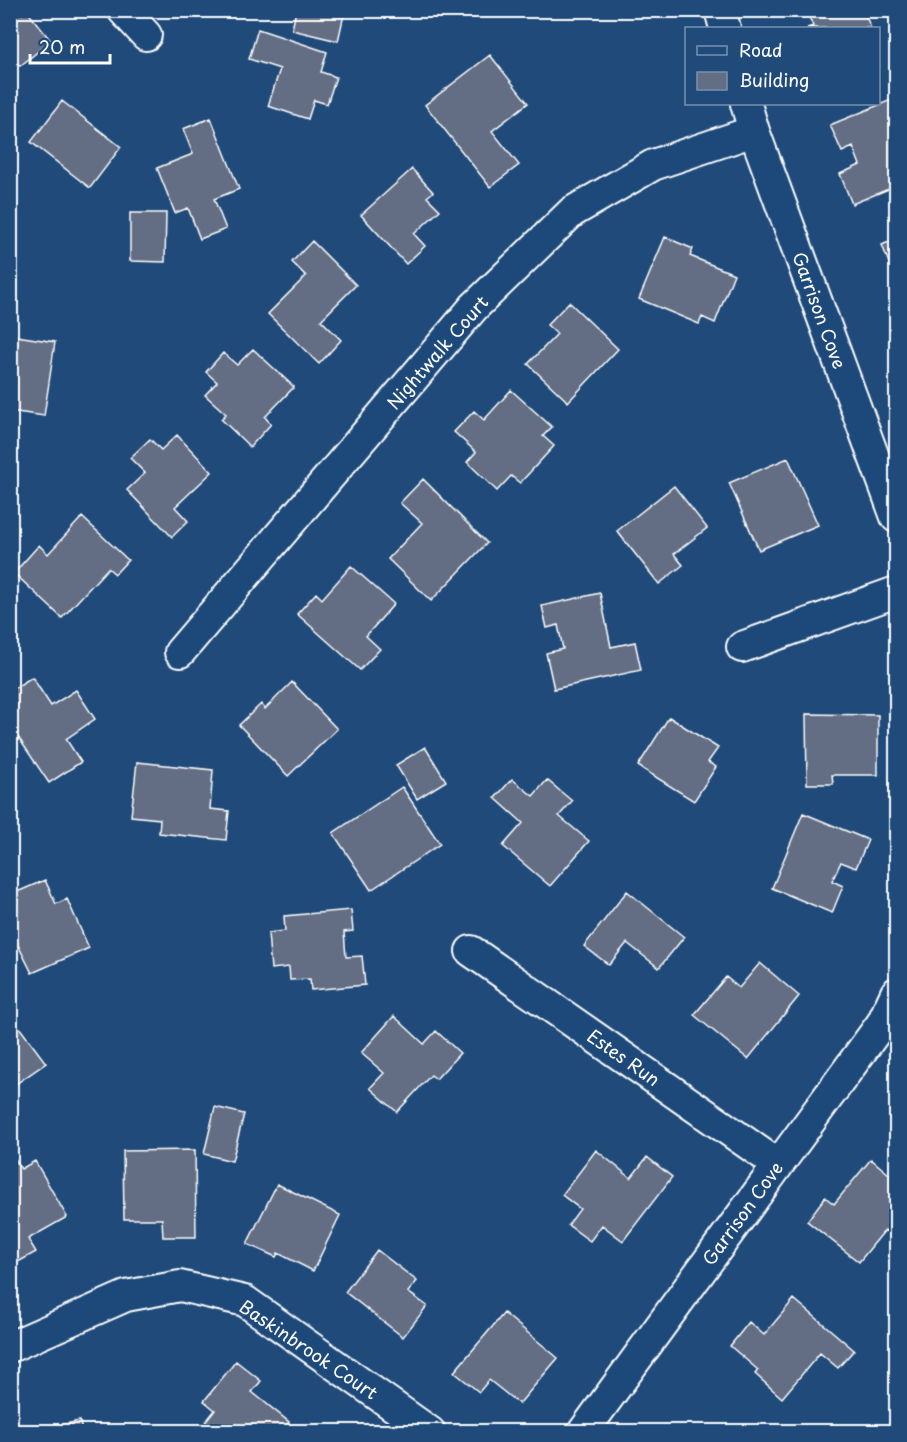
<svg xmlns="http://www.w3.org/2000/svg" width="907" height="1442" font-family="'Playpen Sans',sans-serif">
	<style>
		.building { fill: #636d83; stroke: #fff; stroke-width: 1.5 }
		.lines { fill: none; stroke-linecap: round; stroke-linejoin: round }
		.minor-casing { stroke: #fff; stroke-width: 34 }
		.minor { stroke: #1f4a7a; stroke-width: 30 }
		.labels { text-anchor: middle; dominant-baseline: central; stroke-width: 4.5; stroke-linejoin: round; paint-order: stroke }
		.street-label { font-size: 18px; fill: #fff; stroke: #1f4a7a }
	</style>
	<rect width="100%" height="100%" fill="#1f4a7a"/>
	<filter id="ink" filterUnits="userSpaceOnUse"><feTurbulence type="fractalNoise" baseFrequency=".0167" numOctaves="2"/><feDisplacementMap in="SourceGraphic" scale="12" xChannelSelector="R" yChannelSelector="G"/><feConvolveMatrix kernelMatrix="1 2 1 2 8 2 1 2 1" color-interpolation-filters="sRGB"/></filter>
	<g filter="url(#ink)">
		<path class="building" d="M10 10H21L23 14 27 11 51 41 20 66 10 57Z
			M296 10H345L338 41 292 30Z
			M806 10H863L871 28H807L813 26Z
			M258 29 327 52 321 72 336 77 327 104 314 100 308 119 268 106 280 69 249 59Z
			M490 55 528 103 492 131 519 165 490 187 425 105Z
			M896 98V186L852 204 840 174 860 165 853 147 842 152 830 125Z
			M62 101 121 147 90 188 31 142Z
			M211 118 239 189 214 199 226 229 200 239 188 208 175 213 157 168 193 154 183 129Z
			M412 169 433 192 427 197 440 210 414 234 425 246 406 264 361 215Z
			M130 213H166L165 262 130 261Z
			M665 237 693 249 690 256 734 274 715 323 702 317 699 324 639 299Z
			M896 239V281L882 245Z
			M312 241 356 285 321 320 341 340 319 364 268 314 306 276 292 262Z
			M569 302 618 349 568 402 528 364 557 334 547 325Z
			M10 335 55 342 44 416 10 411Z
			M253 349 294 387 265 417 271 424 250 447 221 419 226 414 205 395 217 382 206 372 223 353 237 365Z
			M511 390 552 427 543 436 554 446 520 483 511 476 497 491 467 462 476 452 454 432 474 411 484 420Z
			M177 435 212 472 175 507 188 521 172 537 127 490 145 473 130 458 150 439 161 450Z
			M788 458 818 525 759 550 729 483Z
			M423 479 487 543 431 601 388 559 422 523 400 503Z
			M674 486 707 528 674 554 683 565 659 584 617 531Z
			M82 517 128 560 115 574 108 568 62 618 14 573 39 545 48 554Z
			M351 566 394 604 366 636 380 649 360 670 297 614 316 593 322 599Z
			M600 593 611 647 635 642 641 670 554 689 546 653 563 649 558 625 547 628 542 606Z
			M32 677 51 706 76 690 95 719 66 739 81 762 49 783 10 725V691Z
			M292 682 337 729 288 776 239 725 261 704 265 709Z
			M806 714 878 715V775H832L833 784H807Z
			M669 717 718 748 708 762 716 767 694 801 638 766Z
			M425 747 446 781 417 799 396 765Z
			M137 762 213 770 210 809 229 811 226 840 159 833 160 819 131 816Z
			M512 779 533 796 547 780 572 801 559 816 589 841 550 886 503 846 523 823 495 798Z
			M402 787 440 844 371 890 333 833Z
			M803 813 868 840 856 868 841 862 832 881 843 886 832 913 772 888Z
			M45 880 56 904 67 899 89 948 32 973 10 929V895Z
			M627 891 684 937 659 968 627 943 609 965 584 946Z
			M351 910 353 931 344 932 346 957 362 956 365 985 311 990 310 979 290 980 289 967 271 969 268 933 285 931 284 916Z
			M760 963 799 996 748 1059 694 1015 726 977 739 988Z
			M10 1015 46 1063 10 1088Z
			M394 1016 424 1044 436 1031 460 1053 436 1079 431 1075 397 1112 370 1088 384 1073 361 1053Z
			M215 1107 244 1114 232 1161 204 1154Z
			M195 1150 196 1237H163L162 1219H124L123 1151Z
			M596 1150 631 1178 647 1157 672 1177 623 1241 602 1225 590 1241 568 1225 580 1209 562 1195Z
			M12 1153 21 1169 35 1161 67 1217 28 1239 36 1252 11 1266 10 1154Z
			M871 1159 896 1180V1236L895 1238 885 1230 859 1262 807 1221 825 1197 834 1204Z
			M277 1184 340 1215 313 1271 278 1253 276 1257 247 1244Z
			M377 1250 417 1281 408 1292 427 1306 403 1337 345 1292Z
			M794 1299 854 1350 838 1368 820 1353 782 1398 755 1374 758 1370 730 1346 749 1322 764 1335Z
			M504 1313 558 1358 519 1404 489 1380 479 1392 454 1372Z
			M236 1361 261 1381 252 1392 289 1422 282 1432H213L204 1424 215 1410 204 1401Z
			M80 1421 82 1432H48L47 1428Z"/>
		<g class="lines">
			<g class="minor-casing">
				<path id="minor" d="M123 10 146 35
					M720 10 725 28
					M746 104 754 131 896 517
					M742 647 896 592
					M180 652 474 307 572 212 653 165 754 131
					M471 951 777 1164
					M10 1347 126 1296 180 1286 245 1301 430 1432
					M583 1432 882 1023 896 993"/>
			</g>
			<use href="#minor" class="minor"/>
		</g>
	</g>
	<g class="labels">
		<g class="street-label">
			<text transform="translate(820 310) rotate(70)">Garrison Cove</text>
			<text transform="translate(437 352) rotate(-49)">Nightwalk Court</text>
			<text transform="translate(624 1057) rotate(35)">Estes Run</text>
			<text transform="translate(742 1213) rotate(-54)">Garrison Cove</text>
			<text transform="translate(309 1349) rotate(34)">Baskinbrook Court</text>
		</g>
	</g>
	<rect width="907" height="1442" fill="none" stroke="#1f4a7a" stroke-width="36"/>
	<rect x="18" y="18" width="871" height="1406" fill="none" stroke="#fff" stroke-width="2" filter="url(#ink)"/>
	<rect x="685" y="27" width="195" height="78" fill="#1f4a7a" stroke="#7992af" stroke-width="1.5"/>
	<rect x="697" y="46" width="30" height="9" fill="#1f4a7a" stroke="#7992af" stroke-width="1.5"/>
	<text x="739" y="57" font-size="18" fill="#ffffff">Road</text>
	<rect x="697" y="72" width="30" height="18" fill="#636d83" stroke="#7992af" stroke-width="1.5"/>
	<text x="739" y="87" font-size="18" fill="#ffffff">Building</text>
	<path d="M30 54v9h80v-9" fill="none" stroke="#ffffff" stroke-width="3"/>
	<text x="39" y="54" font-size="18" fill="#ffffff" stroke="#1f4a7a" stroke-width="4.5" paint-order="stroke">20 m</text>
</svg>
